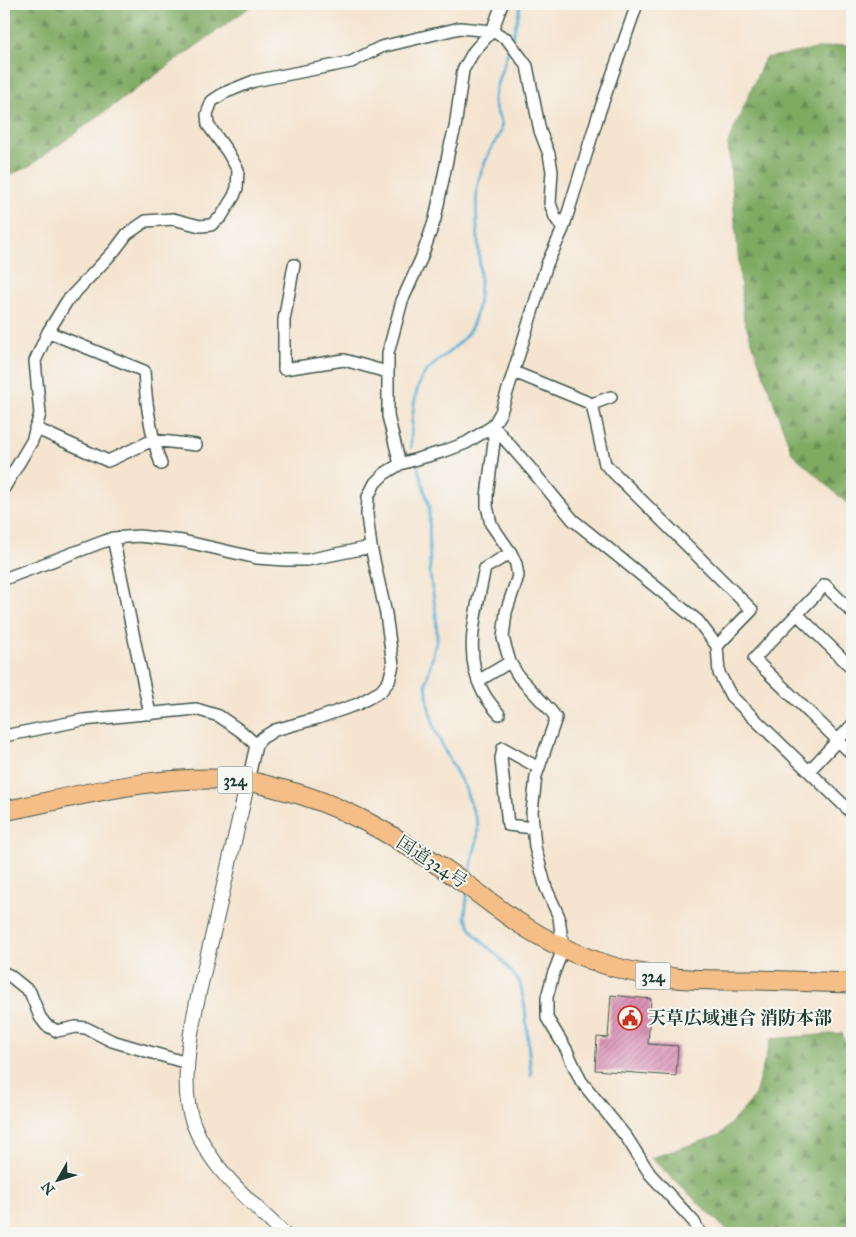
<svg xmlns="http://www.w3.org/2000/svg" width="856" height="1237" font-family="'IM FELL Great Primer','Noto Serif JP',serif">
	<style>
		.forest { fill: url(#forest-firs); stroke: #4e744b }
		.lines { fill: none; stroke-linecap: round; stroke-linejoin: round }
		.stream { stroke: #5cb1d8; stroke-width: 3 }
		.building { fill: url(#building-hatch) }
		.minor-casing { stroke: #3f564b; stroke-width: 14 }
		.tertiary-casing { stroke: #3f564b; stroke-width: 16 }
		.trunk-casing { stroke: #3f564b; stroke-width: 21 }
		.minor { stroke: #fff; stroke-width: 11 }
		.tertiary { stroke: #fff; stroke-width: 14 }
		.trunk { stroke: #f6be87; stroke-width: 19 }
		.labels { text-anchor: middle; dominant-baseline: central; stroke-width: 4; stroke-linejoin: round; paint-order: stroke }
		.shield { fill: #f6f6f2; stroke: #60746d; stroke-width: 1 }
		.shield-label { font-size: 16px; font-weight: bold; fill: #1f3d34 }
		.street-label { font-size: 18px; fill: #1f3d34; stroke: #f6f6f2 }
		.poi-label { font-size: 18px; font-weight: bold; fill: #1f3d34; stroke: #f6f6f2; text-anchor: start }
	</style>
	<defs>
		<pattern id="forest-firs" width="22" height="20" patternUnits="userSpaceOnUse" patternTransform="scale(1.25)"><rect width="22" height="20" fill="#7eaa62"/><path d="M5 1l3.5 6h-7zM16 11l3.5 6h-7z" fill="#678c52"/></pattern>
		<pattern id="building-hatch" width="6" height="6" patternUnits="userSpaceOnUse" patternTransform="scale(1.25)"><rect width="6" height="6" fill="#db93b7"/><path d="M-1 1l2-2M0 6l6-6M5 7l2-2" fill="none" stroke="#b17996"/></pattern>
	</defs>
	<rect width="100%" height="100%" fill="#f6f6f2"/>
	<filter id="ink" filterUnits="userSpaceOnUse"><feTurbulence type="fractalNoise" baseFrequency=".02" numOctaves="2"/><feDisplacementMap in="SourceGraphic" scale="10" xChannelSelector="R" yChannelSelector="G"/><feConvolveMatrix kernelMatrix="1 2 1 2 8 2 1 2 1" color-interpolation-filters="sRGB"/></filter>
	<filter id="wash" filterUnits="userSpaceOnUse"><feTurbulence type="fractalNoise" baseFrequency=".0096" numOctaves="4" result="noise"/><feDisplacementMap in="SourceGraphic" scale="20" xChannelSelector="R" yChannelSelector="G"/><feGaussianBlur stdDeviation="1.12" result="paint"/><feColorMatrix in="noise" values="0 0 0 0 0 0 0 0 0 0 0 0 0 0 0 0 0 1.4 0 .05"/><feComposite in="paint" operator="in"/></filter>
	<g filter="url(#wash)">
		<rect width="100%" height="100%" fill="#f5e4cf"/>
		<path class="forest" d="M4 4H254L28 167 4 177Z
			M841 45 852 46V508L792 453 744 320 728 143 765 58Z
			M842 1033 852 1061V1233H730L651 1158 720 1135 754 1098 771 1039Z"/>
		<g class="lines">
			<path class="stream" d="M512 39 521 4
				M411 447C411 428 413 388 425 373 442 354 468 344 475 318 487 279 473 230 477 189 479 174 485 161 492 147 495 142 500 136 501 130 504 119 492 109 494 98 496 81 505 64 509 47
				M418 467 429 506 430 574 436 614 437 639 426 683 428 704 435 730 447 755 465 788 478 825 477 840 468 878
				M467 894 465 917 474 934 501 959 520 983 525 1007 531 1075"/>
		</g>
		<g id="blocks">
			<path class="building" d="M611 995 651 999 648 1044 678 1046 676 1076 595 1070 597 1037 608 1038Z"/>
		</g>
	</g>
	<g filter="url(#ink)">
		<use href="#blocks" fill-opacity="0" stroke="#3f564b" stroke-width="1"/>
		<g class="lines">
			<g class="minor-casing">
				<path id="minor" d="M294 265 284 320V369L344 360 387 372
					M48 332 144 371C146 404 150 433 161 464
					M514 372 592 404 611 397
					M592 404 605 464 752 610 717 646
					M493 426 494 442 487 496V506L491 524 511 553 516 564 518 576 506 612 503 638 510 662 519 677 551 711 556 718 536 776 532 812 535 847 546 888 559 917 563 949 553 975 547 997V1018L566 1049 581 1081 627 1138 650 1174 694 1222 700 1233
					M493 426 530 468 573 520 698 621 717 646 719 673 731 696 852 813
					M35 428 108 461 153 440 196 445
					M400 464 388 416V353L402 301 421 259 435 219 449 150 455 128 463 70 474 51 492 31 502 4
					M4 488 32 441 40 414 35 361 48 332 67 301 115 250 127 234 146 221 173 219 200 226 211 225 221 217 234 196 237 188 238 170 227 151 208 125 207 114 212 101 224 93 254 81 351 62 381 47 460 28 492 31 507 39 527 66 540 131 549 154 552 171 550 203 555 217 563 229
					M113 538 150 714
					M4 579 113 538 139 536 183 541 257 558 285 560H307L371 547
					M852 612 825 585 754 659 852 754
					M797 614 852 668
					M478 681 510 662
					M499 714C493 707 487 700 483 692 462 654 477 608 485 568L511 553
					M4 736 83 720 196 709 219 716 242 732 256 745
					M809 771 852 725
					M248 781 256 745 262 738 275 730 318 718 358 704 381 691 389 681 393 665 386 614 371 547 367 515 368 497 375 483 384 474 400 464 445 451 466 443 493 426 501 412 547 264 563 229 598 116 637 4
					M533 828 508 825 501 759 503 748 539 768
					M4 973 9 975 30 992 40 1017 46 1025 57 1031 76 1027 86 1028 112 1041 187 1063"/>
			</g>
			<g class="tertiary-casing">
				<path id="tertiary" d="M248 781C236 831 225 882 213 933 202 982 174 1075 193 1123 210 1168 249 1200 283 1233"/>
			</g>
			<g class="trunk-casing">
				<path id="trunk" d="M4 811C83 795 164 772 245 781 256 782 266 785 276 788 339 802 393 835 446 870 470 886 492 905 516 921 546 941 579 957 614 967 661 981 708 980 757 980 789 981 821 982 852 983"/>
			</g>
			<use href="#minor" class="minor"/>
			<use href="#tertiary" class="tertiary"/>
			<use href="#trunk" class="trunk"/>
		</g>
	</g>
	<defs>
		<g id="civic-ring" transform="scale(1.25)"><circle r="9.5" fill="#f6f6f2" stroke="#c8321e" stroke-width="1.5"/><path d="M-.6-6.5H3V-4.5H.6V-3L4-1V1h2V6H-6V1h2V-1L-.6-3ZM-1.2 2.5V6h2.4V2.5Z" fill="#c8321e"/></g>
	</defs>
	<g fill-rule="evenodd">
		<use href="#civic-ring" x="630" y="1018"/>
	</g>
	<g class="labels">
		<g class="shield">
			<rect x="217.5" y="766.5" width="35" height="27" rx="4"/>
			<rect x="635.5" y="962.5" width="35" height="27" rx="4"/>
		</g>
		<g class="shield-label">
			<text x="235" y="780">324</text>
			<text x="653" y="976">324</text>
		</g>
		<g class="street-label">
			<text transform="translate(432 862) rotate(33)">国道324号</text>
		</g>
		<g class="poi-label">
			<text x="648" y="1018">天草広域連合 消防本部</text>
		</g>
	</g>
	<rect width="856" height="1237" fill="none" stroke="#f6f6f2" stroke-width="20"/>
	<g transform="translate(58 1180) rotate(231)" stroke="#f6f6f2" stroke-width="4" paint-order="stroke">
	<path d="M0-4L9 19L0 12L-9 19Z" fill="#1f3d34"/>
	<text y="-8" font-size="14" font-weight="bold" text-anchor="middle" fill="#1f3d34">N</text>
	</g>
</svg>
